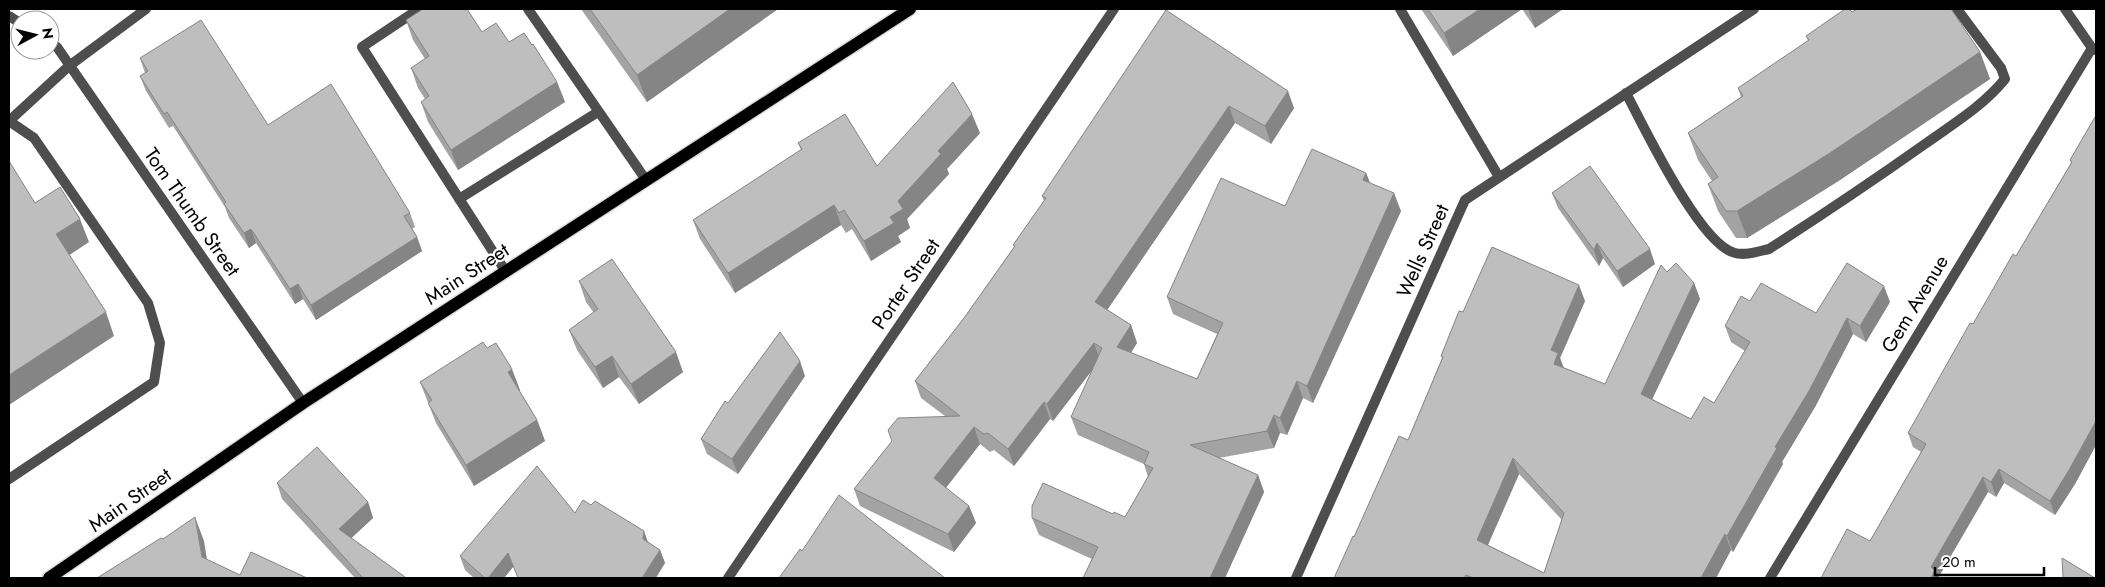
<svg xmlns="http://www.w3.org/2000/svg" width="2105" height="587" font-family="Jost,sans-serif">
	<style>
		.lines { fill: none; stroke-linecap: round; stroke-linejoin: round }
		.primary-casing { stroke: #dbdbdb; stroke-width: 15 }
		.service { stroke: #4e4e4e; stroke-width: 10 }
		.minor { stroke: #4e4e4e; stroke-width: 10 }
		.primary { stroke: #000; stroke-width: 12 }
		.wall { fill: #a3a3a3; fill-rule: evenodd }
		.shaded-wall { fill: #858585 }
		.building { fill: #bebebe; stroke: #858585; fill-rule: evenodd }
		.labels { text-anchor: middle; dominant-baseline: central; stroke-width: 4.5; stroke-linejoin: round; paint-order: stroke }
		.street-label { font-size: 20px; fill: #000; stroke: #fff }
	</style>
	<rect width="100%" height="100%" fill="#fff"/>
	<g class="lines">
		<g class="primary-casing">
			<path id="primary" d="M49 578 303 403 910 9"/>
		</g>
		<path class="service" d="M419 9 362 47 506 272
			M528 9 646 180
			M1400 9 1499 177
			M1626 93C1644 127 1700 245 1735 253 1746 256 1759 251 1769 249 1822 215 1874 180 1925 144 1953 124 1983 106 2005 79L2001 68 1957 9
			M9 121 34 138 148 303 160 343 154 382 9 479
			M9 121 69 66 146 9
			M459 199 598 112"/>
		<path class="minor" d="M2065 9 2092 48 2096 50
			M9 16 20 23
			M50 43 57 47 303 403
			M728 578 1114 9
			M1296 578 1465 200 1754 9
			M1770 578 2092 48"/>
		<use href="#primary" class="primary"/>
	</g>
	<path class="wall" d="M581 9H778L647 102Z
		M1421 9H1563L1535 28 1522 9 1453 56Z
		M1166 10 1294 108 1271 144 1235 123 1107 310 1131 325 1137 343 1131 353 1197 379 1217 334 1173 314 1167 297 1285 206 1366 173 1370 183 1401 211 1313 403 1303 398 1287 435 1280 433 1274 448 1219 458 1258 475 1264 492 1225 578H1083L1092 559 1039 535 1032 518 1113 514 1125 517 1148 477 1144 464 1078 435 1071 417 1092 370 1053 421 1050 419 1014 466 994 450 990 452 980 444 946 488 969 506 976 523 954 552 860 506 854 489 945 416 921 398 915 381 964 318 1014 247 1013 245 1044 201 1042 196Z
		M1852 12 1980 52 1990 79 1840 180 1747 238H1736L1718 211 1708 184 1712 181 1698 160 1688 133 1741 97 1738 88 1808 41 1806 36Z
		M406 20 482 32 509 42 532 45 557 82 565 102 458 170 428 122 421 102 425 99 418 88 411 68 425 59 413 40Z
		M140 58 268 125 410 213 415 227 412 229 417 237 422 251 316 320 303 299 295 304 256 243 249 248 229 218 225 207 173 126 169 128 146 91 140 76 145 73Z
		M2096 117V445L2075 484 2055 515 2004 483 1996 497 1988 492 1938 578H1821L1870 541 1921 452 1913 447 1908 433 1973 324 2016 256 2071 163 2070 160Z
		M980 133 947 169 949 174 907 219 910 228 898 236 901 242 871 261 852 229 846 233 841 225 735 293 700 239 693 220 801 150 798 143 877 166Z
		M1552 193 1655 264 1623 287 1603 258 1599 266 1558 208Z
		M1667 272 1694 283 1700 299 1652 399 1691 419 1714 403 1745 351 1731 342 1725 326 1750 301 1816 313 1890 302 1866 342 1853 334 1815 407 1782 462 1783 464 1733 552 1731 550 1716 578H1334L1354 537 1408 440 1442 358 1441 356 1463 312 1585 301 1560 358 1564 368 1605 384ZM1519 474 1562 520 1544 573 1488 545Z
		M579 281 683 372 639 404 619 377 603 388 577 350 569 330 594 313 586 302Z
		M487 348 520 390H519L537 420 545 441 474 486 436 423 420 382Z
		M805 376 738 474 707 454 701 439 728 403Z
		M277 483 368 502 373 518 351 538 406 578H355L282 499Z
		M575 513 648 542 660 550 665 563 513 567 504 578H474L465 570 460 556Z"/>
	<path class="shaded-wall" d="M730 9H778L647 102 637 75Z
		M1480 9H1522L1453 56 1444 33Z
		M1528 9H1563L1535 28Z
		M1980 52 1990 79 1840 180 1747 238 1737 211Z
		M557 82 565 102 458 170 451 150Z
		M1288 91 1294 108 1271 144 1265 126Z
		M1229 106 1235 123 1101 319 1095 302Z
		M972 114 980 133 947 169 949 174 907 219 910 228 898 236 901 242 871 261 864 241 890 217 898 201 938 151Z
		M1366 173 1373 190 1363 180Z
		M1394 193 1401 211 1313 403 1307 386Z
		M834 205 841 225 735 293 728 273Z
		M80 219 89 242 65 258 56 234Z
		M251 229 256 243 249 248 244 233Z
		M417 237 422 251 316 320 311 305Z
		M1597 243 1603 258 1599 266 1594 250Z
		M1650 249 1655 264 1623 287 1617 271Z
		M1694 283 1700 299 1647 410 1641 394Z
		M298 284 303 299 295 304 290 289Z
		M1579 285 1585 301 1560 358 1564 369 1554 364 1551 350Z
		M1884 286 1890 302 1866 342 1860 326Z
		M106 312 114 336 9 405V375Z
		M1847 318 1853 334 1815 407 1782 462 1783 464 1733 552 1727 536 1775 447Z
		M1131 325 1137 343 1123 364 1117 347Z
		M1094 343 1100 360 1053 421 1047 404Z
		M676 352 683 372 639 404 631 384Z
		M612 356 619 377 603 388 595 367Z
		M800 361 805 376 738 474 732 459Z
		M512 369 520 390 515 393 508 372Z
		M1297 381 1303 398 1287 435 1280 418Z
		M1044 402 1050 419 1014 466 1008 449Z
		M1274 415 1280 433 1274 448 1267 431Z
		M537 420 545 441 474 486 466 465Z
		M2096 421V445L2075 484 2055 515 2050 501Z
		M974 427 980 444 940 495 934 478Z
		M1513 458 1519 474 1483 556 1477 540Z
		M1999 469 2004 483 1996 497 1991 482Z
		M1258 475 1264 492 1225 578H1210Z
		M1983 477 1988 492 1938 578H1931V567Z
		M368 502 373 518 344 545 339 529Z
		M969 506 976 523 954 552 948 534Z
		M195 517 204 541 210 578 202 557Z
		M644 531 649 545 643 539Z
		M1725 534 1731 550 1716 578H1701Z
		M660 550 665 563 656 578H642Z
		M508 553 513 567 504 578H488Z"/>
	<path class="building" d="M423 9H467L482 32 496 23 509 42 524 33 532 45 533 44 557 82 451 150 421 102 429 96 411 68 429 56 406 20Z
		M590 9H730L637 75Z
		M1428 9H1480L1444 33Z
		M1845 9H1849L1852 12 1857 9H1951L1980 52 1830 153 1737 211H1726L1708 184 1718 177 1688 133 1743 96 1738 88 1809 40 1806 36Z
		M1166 10 1288 91 1265 126 1229 106 1095 302 1131 325 1117 347 1197 379 1223 323 1167 297 1221 178 1285 206 1312 149 1366 173 1363 180 1394 193 1307 386 1297 381 1280 418 1274 415 1267 431 1190 445 1258 475 1210 578H1083L1098 547 1032 518V506L1043 483 1113 514 1114 512 1125 517 1153 468 1144 464 1149 452 1071 417 1102 348 1094 343 1047 404 1044 402 1008 449 988 433 984 434 974 427 934 478 969 506 948 534 854 489 892 441 888 430 898 418 960 416 915 381 964 318 1015 246 1013 245 1046 198 1042 196Z
		M201 20 268 125 331 84 410 213 404 216 417 237 311 305 298 284 290 289 251 229 244 233 224 204 226 202 167 112 164 114 140 76 148 71 140 58Z
		M953 82 972 114 938 151 941 154 898 201 903 209 890 217 894 223 864 241 844 210 839 213 834 205 728 273 693 220 802 149 798 143 845 114 877 166Z
		M2095 117H2096V421L2069 470 2050 501 1999 469 1991 482 1983 477 1931 567 1935 570 1931 578H1821L1847 529 1870 541 1926 444 1908 433 1970 323 1973 324 2013 254 2016 256 2072 162 2070 160Z
		M9 161 35 203 60 187 80 219 56 234 106 312 9 375Z
		M1590 166 1650 249 1617 271 1597 243 1594 250 1552 193Z
		M1492 247 1579 285 1551 350 1558 353 1554 364 1605 384 1661 265 1667 272 1676 263 1694 283 1641 394 1691 419 1704 397 1714 403 1750 342 1725 326 1741 296 1750 301 1761 283 1816 313 1847 263 1884 286 1860 326 1847 318 1809 391 1775 447 1777 448 1727 536 1725 534 1701 578H1473L1466 575 1464 578H1334L1353 536 1354 537 1399 436 1408 440 1443 357 1441 356 1459 311 1463 312ZM1513 458 1564 513 1544 573 1477 540Z
		M612 259 676 352 631 384 612 356 595 367 569 330 598 309 579 281Z
		M780 332 800 361 732 459 701 439 725 401 728 403Z
		M483 342 487 348 496 343 512 369 508 372 537 420 466 465 428 403 432 400 420 382Z
		M317 447 368 502 339 529 405 577 404 578H363L277 483Z
		M537 466 575 513 583 500 591 505 595 501 644 531 643 539 660 550 642 578H518L508 553 488 578H485L460 556Z
		M839 495 945 578H779L800 549 802 551Z
		M195 517 202 557 240 575 251 552 307 578H97L161 538 163 539Z
		M2062 558 2095 578H2063Z"/>
	<g class="labels">
		<g class="street-label">
			<text transform="translate(192 212) rotate(55)">Tom Thumb Street</text>
			<text transform="translate(1423 251) rotate(-66)">Wells Street</text>
			<text transform="translate(467 274) rotate(-33)">Main Street</text>
			<text transform="translate(906 284) rotate(-56)">Porter Street</text>
			<text transform="translate(1915 304) rotate(-59)">Gem Avenue</text>
			<text transform="translate(130 500) rotate(-35)">Main Street</text>
		</g>
	</g>
	<rect width="2105" height="587" fill="none" stroke="#000000" stroke-width="20"/>
	<g transform="translate(35 35) rotate(83)"><circle r="24" fill="#ffffff" stroke="#999999"/>
	<path d="M0-4L9 19L0 12L-9 19Z" fill="#000000"/>
	<text y="-8" font-size="14" font-weight="bold" text-anchor="middle" fill="#000000">N</text>
	</g>
	<path d="M1935 567v8h109v-8" fill="none" stroke="#000000" stroke-width="2.5"/>
	<text x="1942" y="567" font-size="15" fill="#000000" stroke="#ffffff" stroke-width="4" paint-order="stroke">20 m</text>
</svg>
